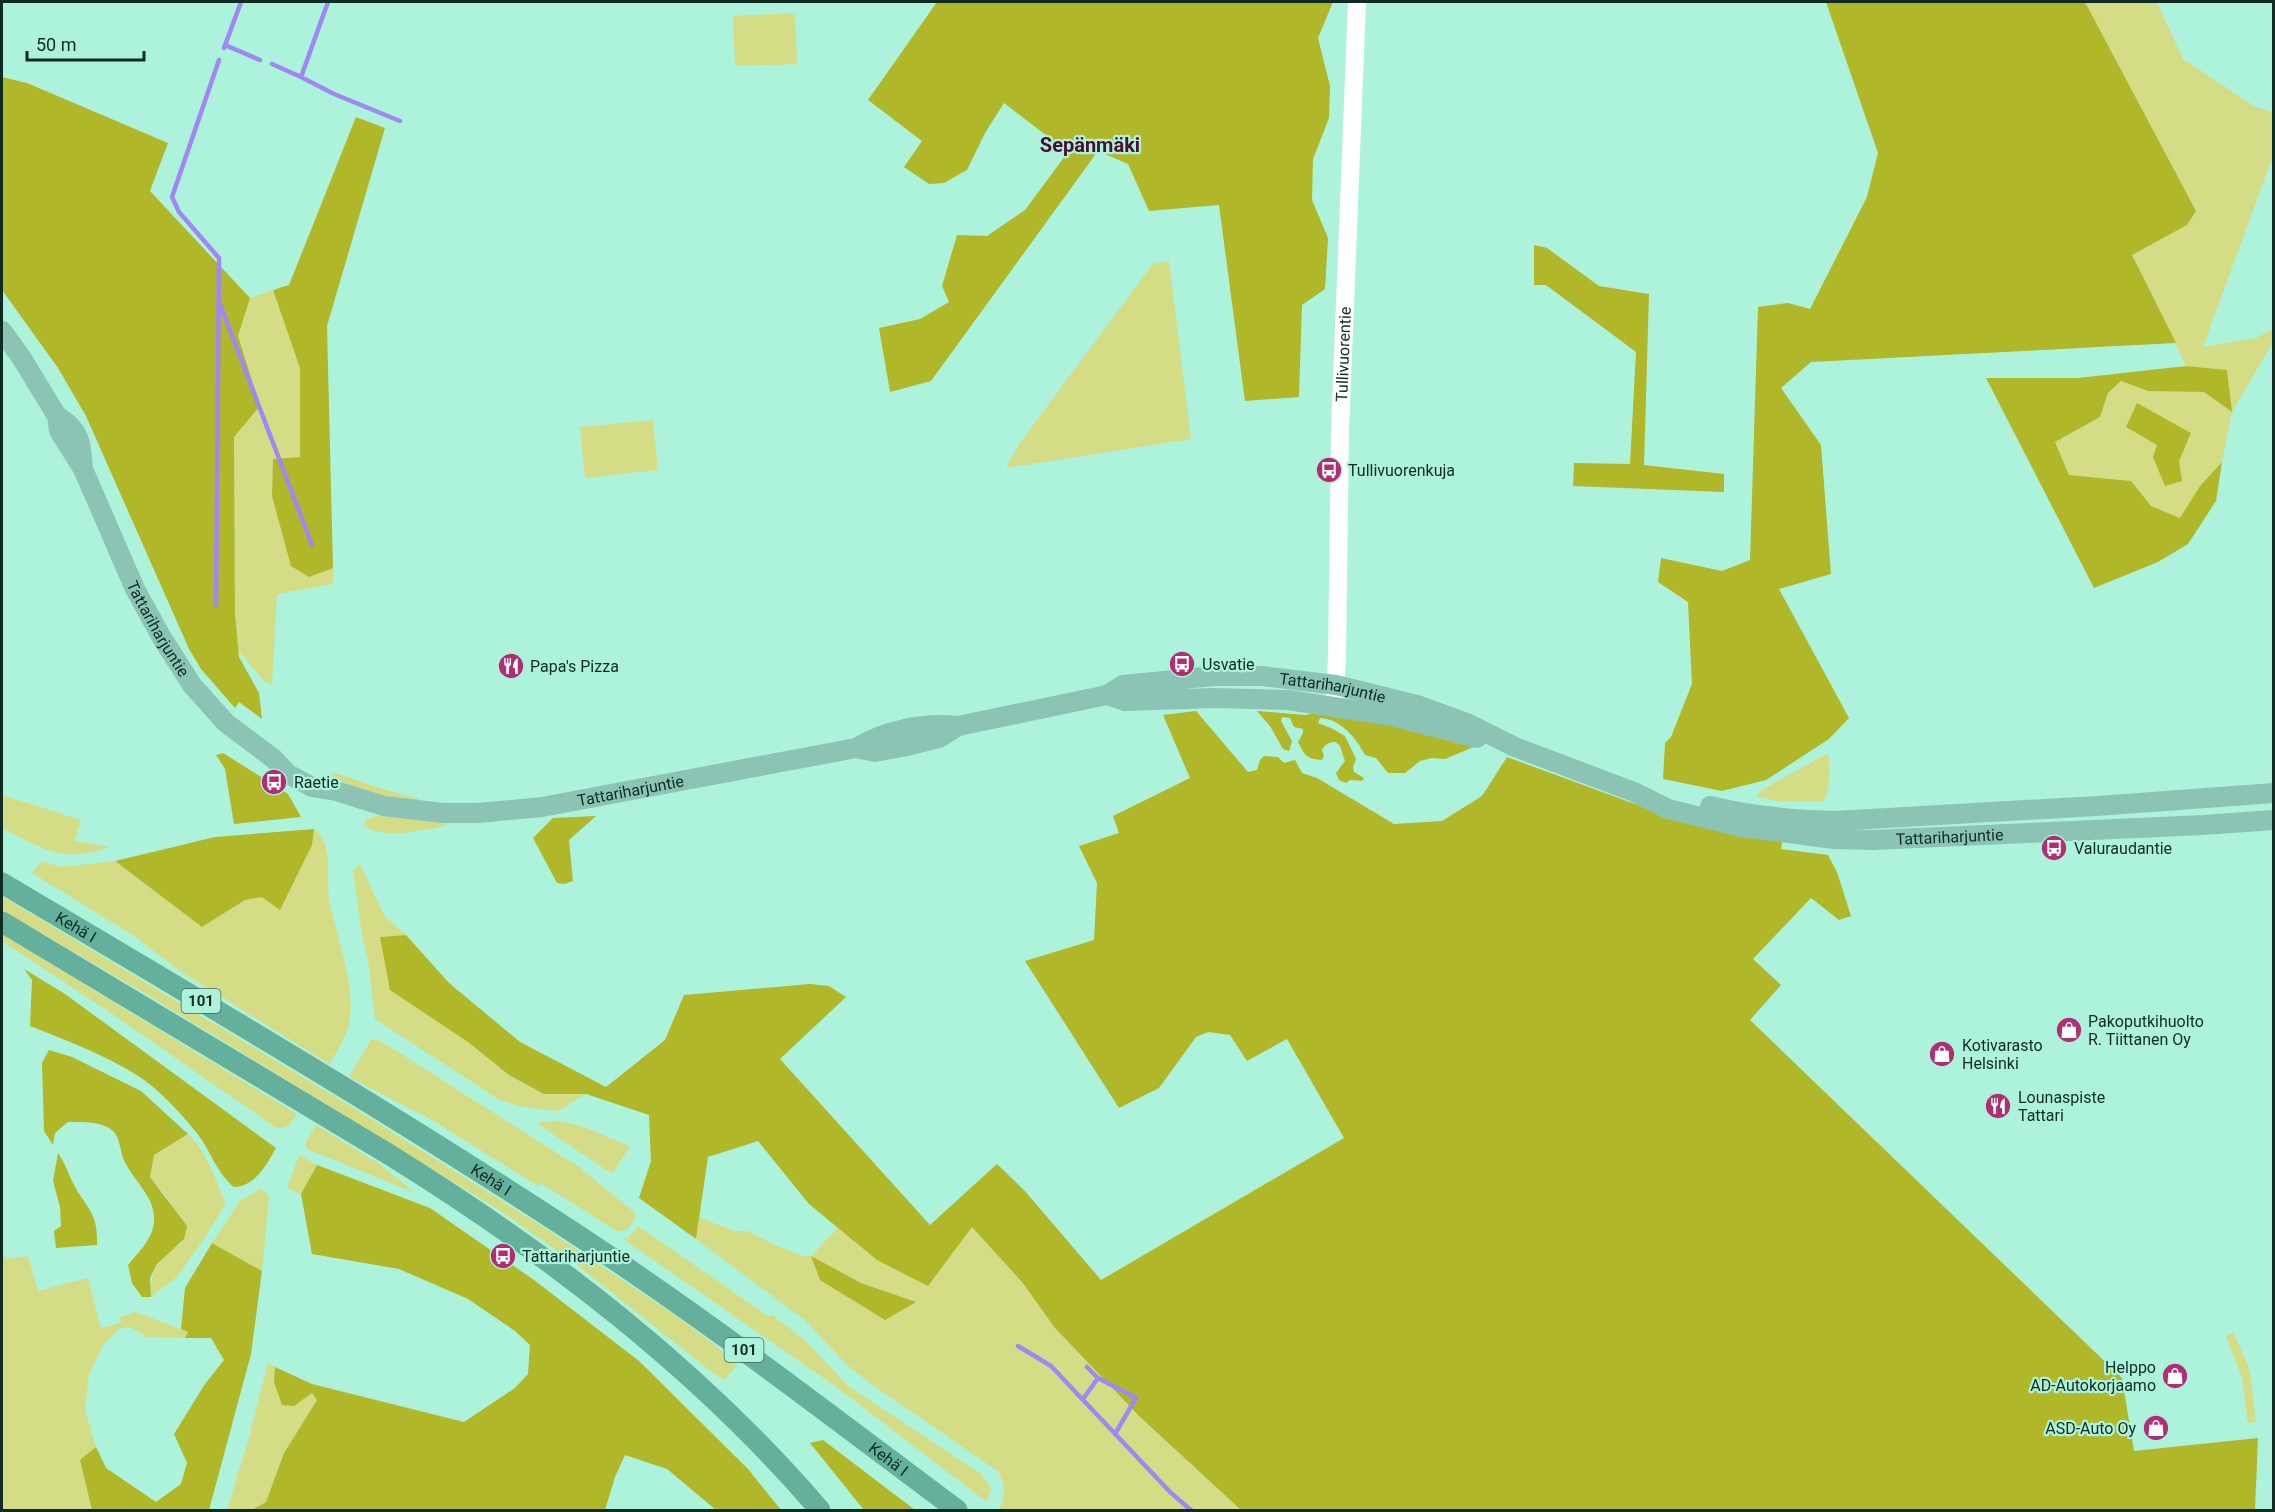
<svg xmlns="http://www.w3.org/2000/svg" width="2275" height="1512" font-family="Roboto,sans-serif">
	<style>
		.green { fill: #d5dc86; fill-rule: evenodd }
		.forest { fill: #b0b729 }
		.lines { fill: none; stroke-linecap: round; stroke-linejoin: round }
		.stream { stroke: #a088f3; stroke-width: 4.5 }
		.secondary { stroke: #fff; stroke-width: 18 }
		.primary { stroke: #8bc4b5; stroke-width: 20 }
		.trunk { stroke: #64b09c; stroke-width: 21 }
		.labels { text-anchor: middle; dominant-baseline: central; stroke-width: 4.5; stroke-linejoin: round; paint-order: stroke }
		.shield { fill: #adf3dc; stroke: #3e675a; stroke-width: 1.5 }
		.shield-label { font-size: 15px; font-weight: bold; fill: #0f2b23 }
		.street-label { font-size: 16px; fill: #0f2b23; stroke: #adf3dc }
		.poi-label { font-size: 16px; fill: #0f2b23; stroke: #adf3dc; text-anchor: start }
		.quarter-label { font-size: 20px; font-weight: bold; fill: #4c0d2f; stroke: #adf3dc }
	</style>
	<rect width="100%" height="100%" fill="#adf3dc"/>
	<path class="green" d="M2085 2H2157L2183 59 2255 107 2273 112V156L2203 347 2256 338 2273 329V342L2232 412 2222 462 2200 486 2180 518 2151 506 2131 481 2069 475 2055 442 2100 417 2108 393 2121 381 2148 391 2204 392 2231 411 2227 370 2186 366 2132 255 2187 225 2196 211Z
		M795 13 797 64 735 66 733 16Z
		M1169 261 1191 439 1006 468 1019 444 1153 264Z
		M273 290 300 368V457L273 459 309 577 333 568V584L277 594 272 685 264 681 238 650 235 613 234 437 260 406 238 336 250 298Z
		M653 420 658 470 585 478 580 427Z
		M1826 754 1829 756C1829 770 1832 792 1822 802L1776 801 1756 796 1762 790Z
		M333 772 376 787 419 799V803C390 798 357 791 331 775Z
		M2 795 81 820 74 841 110 847C61 864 44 849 2 828Z
		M379 815 445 823V826C420 830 388 840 364 826L365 820Z
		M314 829C320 835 325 840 326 848 330 864 327 883 329 899 336 933 355 984 350 1018 347 1036 339 1049 329 1064L180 971 134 936 32 873 42 861 61 867 115 861 202 927 245 900 262 896 280 909 312 845Z
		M360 864 385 917 406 935 380 937 468 1042 509 1075 544 1094H586L558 1111 521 1107 498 1099 375 1019 368 960 362 935 353 870Z
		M2 896 336 1097 545 1228 679 1318 715 1345 737 1365 724 1380 713 1373 572 1261 499 1210 151 997 2 910Z
		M2 934 297 1114C290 1124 288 1130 275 1127L105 1009 2 941Z
		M374 1039 380 1041 398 1052 579 1167 635 1213 636 1216 628 1229 618 1232 541 1183 538 1186 432 1120 349 1077 371 1040Z
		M557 1121C584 1124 605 1137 630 1146L613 1173 608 1171 538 1124 539 1122Z
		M316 1125 381 1165 415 1193 307 1149 305 1144Z
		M188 1134C206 1150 215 1179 225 1201V1205L204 1239 177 1277 151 1297C150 1264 161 1260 184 1240L169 1200 150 1177 154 1155Z
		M299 1155 317 1165 301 1194 287 1188Z
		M260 1189 265 1191 269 1197 262 1271 212 1243 240 1201Z
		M699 1217 734 1231H747L777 1246 803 1256H811L838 1228 877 1260 972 1227 1022 1282 1055 1328 1135 1412 1241 1510H999C1005 1494 1006 1490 999 1472L874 1386 848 1366 806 1321 696 1239ZM811 1257 861 1283 915 1302 820 1280Z
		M638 1226 768 1316 772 1315 806 1341 848 1386 981 1474 991 1488 987 1502 835 1386 623 1239 628 1238Z
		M2 1254 7 1259 28 1256 38 1291 88 1278 101 1328 121 1323 120 1317 136 1312 188 1332 185 1338 147 1337 130 1327 120 1328 103 1345 89 1375 85 1410 96 1447 80 1461 92 1510H2Z
		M2234 1333 2250 1371 2256 1422 2248 1423 2242 1378 2226 1336Z
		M268 1363 275 1367 274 1382 294 1406 312 1393 317 1400 284 1453 266 1502 252 1510H227L248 1441Z"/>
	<path class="forest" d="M937 2H1333L1318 38 1330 86 1329 118 1313 159 1312 200 1328 238 1325 289 1302 305 1299 397 1245 401 1219 205 1149 211 1128 164 1098 151 931 381 890 392 879 328 920 319 949 302 942 286 957 235 987 236 1025 210 1068 152 1004 103 985 133 967 170 944 183 929 184 904 167 922 141 868 100Z
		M1826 2H2085L2196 211 2187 225 2132 255 2176 343 1811 362 1781 388 1821 445 1831 574 1779 589 1849 718 1829 739 1766 780 1722 791 1663 779 1665 743 1671 737 1692 684 1688 602 1658 582 1661 558 1722 571 1750 560 1758 307 1788 303 1810 309 1867 197 1878 153Z
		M2 77 27 83 168 143 150 191 250 298 238 336 260 406 234 437 235 613 239 657 259 693 262 719 239 702 235 708 201 669 189 649 86 416 58 368 2 290Z
		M356 117 385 128 327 326 333 568 309 577 291 566 272 496 273 459 300 457V368L273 290 289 285Z
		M1534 245 1547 248 1599 286 1649 294 1644 465 1724 474V492L1573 486 1574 463 1630 464 1636 352 1546 285H1534Z
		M2186 366 2227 370 2232 412 2204 392 2148 391 2121 381 2108 393 2100 417 2055 442 2069 475 2131 481 2151 506 2180 518 2200 486 2222 462 2216 501 2188 544 2158 562 2094 588 1986 378H2078Z
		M2137 403 2191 433 2179 461 2182 481 2165 486 2153 457 2157 445 2126 427Z
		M1196 711 1248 772 1257 770 1260 760 1264 756 1278 757 1284 763 1295 760 1302 773 1317 778 1394 824 1442 821 1482 796 1507 757 1635 804 1783 837 1781 849 1828 855 1837 872 1851 916 1839 920 1811 898 1753 959 1781 985 1750 1020 2122 1378 2134 1451 2258 1438 2255 1510H1241L1138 1415 1055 1328 1022 1282 972 1227 928 1286 877 1260 809 1204 758 1141 708 1157 696 1239 639 1198 651 1161 649 1115 586 1094H544L509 1075 468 1042 390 990 380 937 406 935 449 983 520 1042 606 1087 665 1040 684 995 810 984 829 986 846 997 780 1059 930 1225 997 1164 1024 1190 1101 1280 1344 1138 1287 1039 1247 1061 1230 1035 1208 1032 1196 1037 1159 1088 1119 1108 1025 961 1094 940 1097 883 1079 846 1119 833 1113 816 1190 778 1163 715Z
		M1257 711 1305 715 1331 711 1476 746 1445 759 1432 758 1420 761 1405 773H1388L1376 758 1365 755C1356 738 1341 719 1320 718L1318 723 1331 728 1345 736 1356 759 1353 767 1354 772 1364 778 1362 781 1350 780 1346 783 1339 780 1336 773 1345 761 1340 746 1336 742C1329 742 1325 744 1322 750L1324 756 1322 760C1306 759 1305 755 1298 742L1303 733V729L1294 727 1290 718 1282 717 1281 721 1292 741 1289 751 1283 749 1270 726Z
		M223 753 288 794 301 817 234 824 225 769 216 755Z
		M596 816 569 840 573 881 564 884 557 883 533 838 553 818Z
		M314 829 312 845 280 910 262 897 245 900 202 927 115 861 215 837Z
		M24 969 65 994 276 1148C266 1165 256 1186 234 1187 216 1173 210 1148 195 1131 178 1110 158 1088 135 1074 103 1054 65 1040 30 1026L32 980Z
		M49 1050 72 1057 141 1091 188 1134 154 1155 150 1177 187 1226 184 1239 157 1264 150 1278 151 1297H142L132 1283 128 1265C140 1250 155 1237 154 1217 154 1196 132 1179 124 1160 119 1149 121 1135 109 1128 97 1121 81 1122 68 1122L55 1133 53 1145 44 1131 42 1063Z
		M58 1153C65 1163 68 1173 73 1183 87 1210 98 1211 97 1245L56 1248 54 1231 61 1226 60 1207 53 1181Z
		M317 1165 430 1208 534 1280 639 1361 748 1469 781 1510H716L667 1469 625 1455 615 1477 605 1510H252L266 1502 284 1453 317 1400 312 1393 294 1406 282 1405 274 1382 275 1367 312 1384 464 1422 515 1388 528 1374 530 1345 515 1331 468 1299 399 1269 312 1254 301 1194Z
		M212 1243 262 1271 251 1354 209 1510H92L80 1460 96 1447 106 1468 156 1502 181 1484 187 1463 174 1434 205 1384 224 1360 211 1338H185L188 1332 181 1329 185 1288Z
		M811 1256 861 1283 916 1302 885 1320 820 1280Z
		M823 1440 915 1510H864L810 1443Z"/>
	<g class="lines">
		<path class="stream" d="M328 2 301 77 334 94 400 121
			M225 45 260 60
			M224 48 241 2
			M272 64 301 77
			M220 304 312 545
			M216 605 219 258 179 212 172 197 219 60
			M1018 1346 1051 1366 1171 1493 1191 1510
			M1087 1367 1098 1378
			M1083 1399 1098 1378 1136 1398 1115 1434"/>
		<path class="secondary" id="s1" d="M1334 706 1337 658 1340 430 1357 2"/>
		<g class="primary">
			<path id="s2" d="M2 331 21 357 57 416 59 431 83 469 135 589 162 638 192 685 226 723 274 759 288 774 303 782 312 787 336 791 384 806 443 813H479L542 807 856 748 875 752 907 746 939 738 958 726 1107 695 1123 685 1214 676H1262L1336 685 1417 705 1469 724 1515 747 1634 792 1668 809 1741 827 1834 839 1873 840 2203 825 2274 820"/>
			<path d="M57 416C81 430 81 443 83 469"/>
			<path d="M1107 695 1125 701 1214 698 1288 700 1392 716 1477 738"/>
			<path d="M856 748C885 730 925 722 958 726"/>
			<path d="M1710 806C1751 816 1793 820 1835 821L2097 806 2274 793"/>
		</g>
		<g class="trunk">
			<path id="s3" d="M2 883C206 1004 411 1124 609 1256 728 1336 842 1424 957 1510"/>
			<path d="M2 922 390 1155C549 1254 698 1368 820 1510"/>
		</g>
	</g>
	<defs>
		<g id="bus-disc" transform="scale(1.35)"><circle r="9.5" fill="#b12d74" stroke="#adf3dc"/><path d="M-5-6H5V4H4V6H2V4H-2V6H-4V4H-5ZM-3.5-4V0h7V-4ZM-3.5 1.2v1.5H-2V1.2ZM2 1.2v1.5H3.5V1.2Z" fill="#fff"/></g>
		<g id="restaurant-disc" transform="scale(1.35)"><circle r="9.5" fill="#b12d74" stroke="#adf3dc"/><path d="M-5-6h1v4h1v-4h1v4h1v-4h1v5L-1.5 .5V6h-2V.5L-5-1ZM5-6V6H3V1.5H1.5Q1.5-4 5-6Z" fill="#fff"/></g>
		<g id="shop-disc" transform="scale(1.35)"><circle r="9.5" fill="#b12d74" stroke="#adf3dc"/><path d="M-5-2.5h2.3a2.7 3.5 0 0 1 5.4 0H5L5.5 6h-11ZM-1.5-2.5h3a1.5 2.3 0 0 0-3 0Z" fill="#fff"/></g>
	</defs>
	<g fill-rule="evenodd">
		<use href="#bus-disc" x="1329" y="470"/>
		<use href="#bus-disc" x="1182" y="664"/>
		<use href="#restaurant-disc" x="511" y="666"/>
		<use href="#bus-disc" x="274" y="782"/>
		<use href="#bus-disc" x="2054" y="848"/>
		<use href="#shop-disc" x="2069" y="1030"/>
		<use href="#shop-disc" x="1942" y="1054"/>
		<use href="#restaurant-disc" x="1998" y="1106"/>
		<use href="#bus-disc" x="503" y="1256"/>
		<use href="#shop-disc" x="2175" y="1376"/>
		<use href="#shop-disc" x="2156" y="1428"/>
	</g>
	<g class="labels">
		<g class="shield">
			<rect x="181.5" y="989" width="39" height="24" rx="4.5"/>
			<rect x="724.5" y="1338" width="39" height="24" rx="4.5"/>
		</g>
		<g class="shield-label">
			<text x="201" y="1001">101</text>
			<text x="744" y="1350">101</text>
		</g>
		<g class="street-label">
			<text stroke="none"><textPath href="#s1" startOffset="352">Tullivuorentie</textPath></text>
			<text stroke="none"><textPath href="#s2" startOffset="338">Tattariharjuntie</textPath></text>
			<text stroke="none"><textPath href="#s2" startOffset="1605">Tattariharjuntie</textPath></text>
			<text stroke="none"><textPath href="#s2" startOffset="886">Tattariharjuntie</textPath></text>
			<text stroke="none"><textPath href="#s2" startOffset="2248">Tattariharjuntie</textPath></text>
			<text stroke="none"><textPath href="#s3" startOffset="86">Kehä I</textPath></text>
			<text stroke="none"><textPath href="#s3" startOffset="572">Kehä I</textPath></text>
			<text stroke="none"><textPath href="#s3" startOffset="1058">Kehä I</textPath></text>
		</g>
		<g class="poi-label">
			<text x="1348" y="470">Tullivuorenkuja</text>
			<text x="1202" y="664">Usvatie</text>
			<text x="530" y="666">Papa's Pizza</text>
			<text x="294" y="782">Raetie</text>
			<text x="2074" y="848">Valuraudantie</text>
			<text x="2088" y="1021">Pakoputkihuolto<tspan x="2088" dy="18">R. Tiittanen Oy</tspan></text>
			<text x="1962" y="1045">Kotivarasto<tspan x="1962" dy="18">Helsinki</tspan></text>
			<text x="2018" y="1097">Lounaspiste<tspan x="2018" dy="18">Tattari</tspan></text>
			<text x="522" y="1256">Tattariharjuntie</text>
			<text x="2156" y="1367" text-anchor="end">Helppo<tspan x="2156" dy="18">AD-Autokorjaamo</tspan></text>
			<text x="2136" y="1428" text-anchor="end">ASD-Auto Oy</text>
		</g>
		<g class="quarter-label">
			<text x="1090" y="145">Sepänmäki</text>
		</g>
	</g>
	<rect width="2275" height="1512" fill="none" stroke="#0f2b23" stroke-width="6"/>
	<path d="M27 51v9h117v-9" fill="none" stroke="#0f2b23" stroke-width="3"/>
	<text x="36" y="51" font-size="18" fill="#0f2b23" stroke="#adf3dc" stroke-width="4.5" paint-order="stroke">50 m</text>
</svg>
